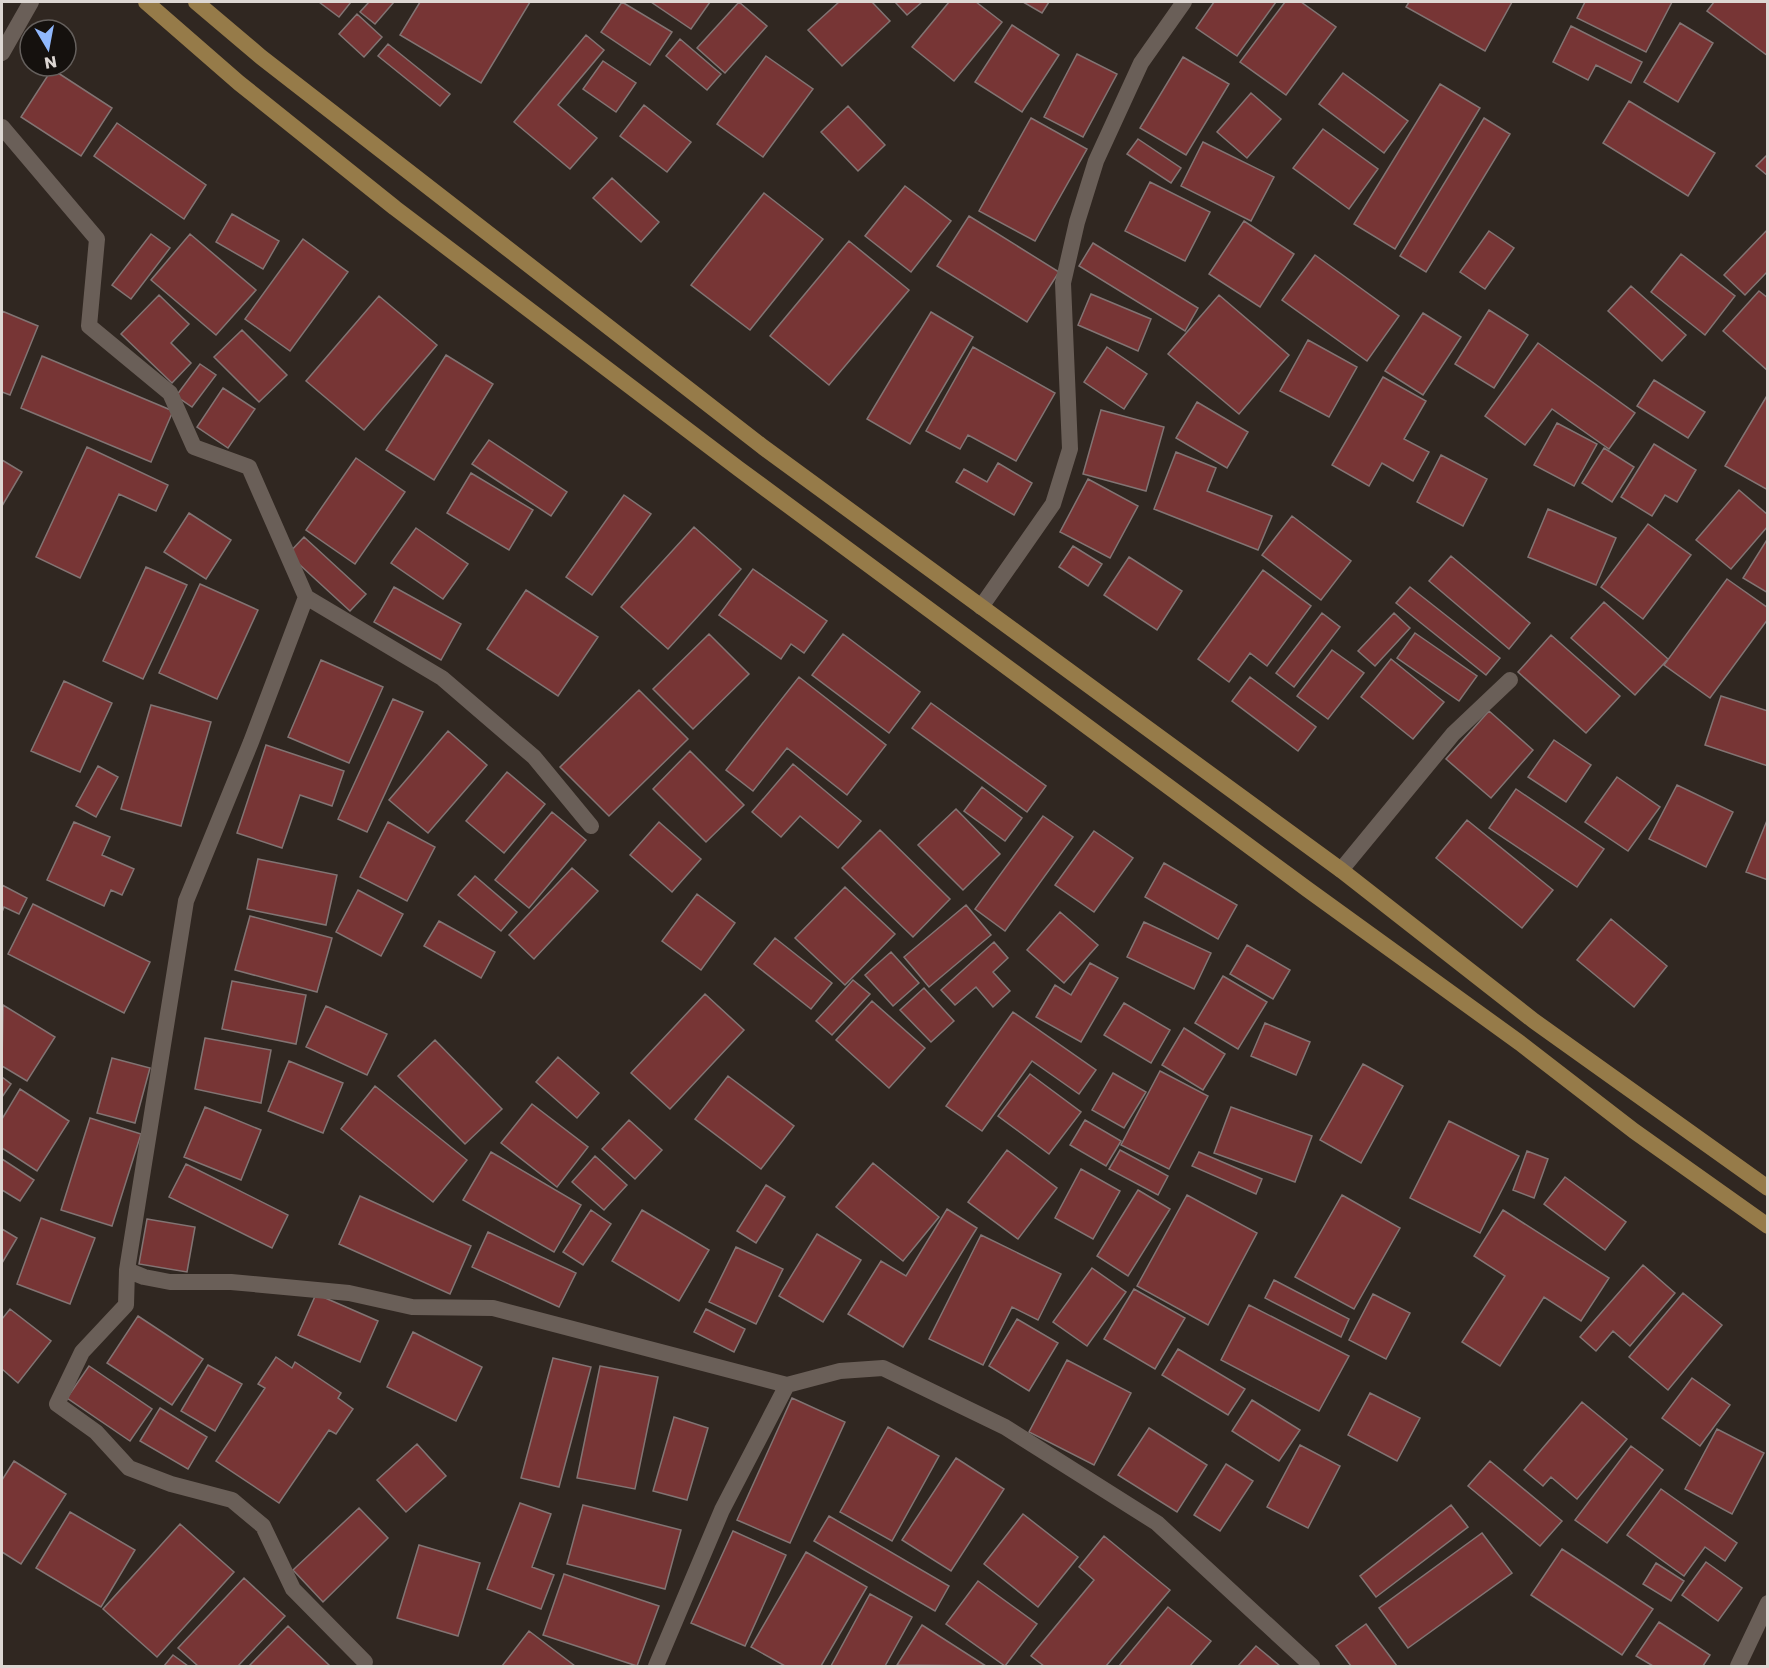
<svg xmlns="http://www.w3.org/2000/svg" width="1769" height="1668" font-family="Poppins,sans-serif">
	<style>
		.building { fill: #773535; stroke: #827473; stroke-width: 1.5 }
		.lines { fill: none; stroke-linecap: round; stroke-linejoin: round }
		.minor { stroke: #6a5f58; stroke-width: 16 }
		.tertiary { stroke: #6a5f58; stroke-width: 16 }
		.primary { stroke: #967b49; stroke-width: 16 }
	</style>
	<rect width="100%" height="100%" fill="#302721"/>
	<path class="building" d="M319 2H351L339 17Z
		M369 2H394L375 24 360 12Z
		M420 2H530L481 83 400 35Z
		M622 2 672 32 650 65 601 32Z
		M651 2H710L691 29Z
		M739 2 767 26 725 73 697 48Z
		M839 2H872L890 21 842 66 808 30Z
		M895 2H922L907 15Z
		M949 2H976L1002 22 954 81 912 47Z
		M1023 2H1049L1042 13Z
		M1214 2H1276L1237 56 1196 28Z
		M1285 2H1301L1336 27 1286 95 1240 62Z
		M1409 2H1512L1485 51 1406 7Z
		M1585 2H1672L1646 52 1577 18Z
		M1714 2H1768V56L1707 11Z
		M357 14 382 37 364 57 339 34Z
		M1680 23 1713 43 1678 102 1644 82Z
		M1012 25 1059 55 1022 112 975 82Z
		M1571 26 1642 62 1631 83 1596 65 1588 80 1553 62Z
		M586 35 604 50 558 105 597 138 570 169 514 122Z
		M680 39 721 74 707 90 666 56Z
		M388 44 450 94 440 106 378 56Z
		M1077 54 1117 74 1083 137 1044 117Z
		M766 56 813 89 763 157 717 124Z
		M1183 57 1229 84 1186 155 1140 128Z
		M603 61 636 83 616 112 583 89Z
		M52 69 112 108 81 156 21 117Z
		M1343 73 1408 121 1384 153 1319 104Z
		M1440 84 1480 108 1395 249 1354 224Z
		M1251 93 1281 119 1247 158 1217 132Z
		M1629 101 1715 153 1688 196 1603 143Z
		M644 105 691 142 667 172 620 136Z
		M848 106 885 145 858 171 821 132Z
		M1031 118 1087 149 1035 241 979 211Z
		M1484 118 1510 134 1426 272 1400 256Z
		M117 123 206 185 184 219 94 156Z
		M1323 129 1378 169 1349 209 1293 168Z
		M1138 139 1181 168 1171 183 1127 154Z
		M1203 142 1274 177 1251 221 1181 186Z
		M1768 154V176L1756 166Z
		M612 178 659 222 641 242 593 198Z
		M1150 182 1210 212 1185 261 1125 231Z
		M905 186 951 221 911 272 865 236Z
		M764 193 823 239 750 330 691 285Z
		M232 214 279 241 263 269 216 242Z
		M969 216 1059 272 1027 322 937 266Z
		M1244 221 1294 254 1260 307 1209 274Z
		M1768 229V271L1745 295 1724 275Z
		M1489 231 1514 248 1485 289 1460 272Z
		M151 234 170 248 131 299 112 285Z
		M190 234 256 290 216 335 151 280Z
		M303 239 348 272 290 351 245 319Z
		M849 241 909 290 829 385 770 336Z
		M1093 243 1198 308 1185 331 1079 266Z
		M1681 254 1735 296 1705 335 1651 292Z
		M1315 255 1399 316 1367 361 1282 300Z
		M1631 286 1686 335 1662 361 1608 311Z
		M1759 291 1768 298 1767 370 1723 331Z
		M1091 294 1151 319 1138 351 1078 325Z
		M159 295 189 324 171 343 191 363 172 383 121 334Z
		M1219 295 1289 355 1239 414 1168 354Z
		M379 296 437 345 364 430 306 381Z
		M1489 310 1528 335 1494 388 1455 364Z
		M2 311 38 326 10 395 2 392Z
		M931 312 973 337 910 444 867 419Z
		M1423 313 1461 337 1423 395 1385 371Z
		M242 330 287 375 259 402 214 357Z
		M1308 340 1357 367 1329 417 1280 391Z
		M1538 343 1635 413 1609 449 1552 409 1525 445 1485 416Z
		M973 347 1055 393 1016 461 968 435 960 449 926 431Z
		M1107 347 1147 374 1124 409 1084 382Z
		M446 355 493 384 434 480 386 450Z
		M42 356 173 411 151 462 21 408Z
		M200 364 216 375 192 407 176 396Z
		M1383 377 1426 401 1404 439 1429 452 1413 481 1382 463 1369 486 1332 465Z
		M1654 380 1705 412 1688 438 1637 406Z
		M223 388 255 409 228 448 197 427Z
		M1768 394V490L1725 466Z
		M1197 402 1248 432 1227 468 1176 438Z
		M1101 410 1164 427 1146 491 1083 474Z
		M1557 423 1597 444 1574 486 1534 465Z
		M489 440 567 492 551 516 472 464Z
		M1654 444 1696 470 1677 502 1665 495 1652 516 1621 497Z
		M87 447 168 485 156 511 119 494 80 578 36 557Z
		M1604 448 1634 467 1612 502 1582 483Z
		M1176 452 1216 468 1207 491 1272 516 1258 550 1154 509Z
		M1441 455 1487 479 1463 526 1417 502Z
		M356 458 405 492 355 564 306 530Z
		M2 460 22 472 2 506Z
		M998 463 1032 483 1014 515 956 482 964 469 987 482Z
		M471 473 533 510 509 550 447 513Z
		M1088 479 1138 506 1110 558 1060 532Z
		M1739 490 1768 515V526L1731 569 1696 540Z
		M624 495 651 514 592 595 566 577Z
		M1548 509 1616 538 1596 585 1528 557Z
		M189 513 231 540 206 579 164 552Z
		M1292 516 1351 561 1321 600 1262 555Z
		M1648 524 1691 555 1643 619 1601 587Z
		M694 527 741 569 668 649 621 607Z
		M416 528 468 564 443 599 391 563Z
		M304 537 366 594 350 611 288 554Z
		M1768 538V593L1743 578Z
		M1073 546 1102 564 1088 586 1059 567Z
		M1451 556 1530 623 1509 649 1429 581Z
		M1129 557 1182 591 1157 630 1104 595Z
		M146 567 187 585 143 679 103 661Z
		M753 569 827 621 804 653 791 644 781 659 719 615Z
		M1263 570 1311 606 1267 666 1250 653 1229 682 1198 659Z
		M1727 579 1768 608V619L1710 698 1664 665Z
		M200 584 258 610 217 699 159 673Z
		M394 587 461 624 441 660 374 622Z
		M1410 587 1500 658 1486 675 1396 603Z
		M526 590 598 637 558 696 487 649Z
		M1604 602 1668 659 1635 695 1571 638Z
		M1322 613 1340 627 1294 687 1276 673Z
		M1394 613 1410 628 1375 666 1358 651Z
		M1415 633 1477 676 1459 701 1397 658Z
		M709 634 749 674 693 729 653 689Z
		M843 634 920 692 889 733 812 675Z
		M1551 635 1620 696 1586 733 1518 672Z
		M1332 650 1364 673 1328 719 1297 696Z
		M1391 659 1444 702 1413 739 1361 697Z
		M321 660 383 687 349 763 288 737Z
		M799 677 886 745 847 795 787 748 753 791 726 770Z
		M1250 677 1316 727 1298 751 1232 701Z
		M64 681 112 703 80 772 31 751Z
		M639 690 688 739 609 816 560 767Z
		M1721 696 1768 711V766L1705 745Z
		M393 699 423 712 367 832 338 819Z
		M931 703 1046 786 1027 812 912 728Z
		M151 705 211 722 181 826 121 809Z
		M1489 711 1533 750 1491 798 1446 759Z
		M448 731 487 765 428 833 389 800Z
		M1554 740 1591 765 1566 802 1528 777Z
		M266 745 344 771 332 806 300 795 282 848 237 833Z
		M690 751 744 805 706 842 653 789Z
		M793 764 861 821 838 848 800 816 781 837 752 812Z
		M98 766 118 777 96 817 76 806Z
		M507 772 545 804 504 853 466 821Z
		M1617 777 1660 807 1628 851 1585 822Z
		M1677 785 1733 812 1706 867 1649 839Z
		M982 787 1022 818 1005 841 964 811Z
		M1516 789 1604 849 1577 887 1489 828Z
		M956 809 1000 854 963 890 918 845Z
		M552 812 586 840 529 908 495 880Z
		M1043 816 1073 837 1005 931 975 909Z
		M1768 818V880L1746 872Z
		M1467 820 1553 890 1522 928 1436 858Z
		M74 822 110 837 102 855 134 869 122 895 111 890 104 906 47 880Z
		M388 822 435 847 407 901 360 877Z
		M659 822 701 859 672 892 630 855Z
		M880 830 950 899 913 937 842 868Z
		M1094 831 1133 858 1094 912 1055 885Z
		M258 859 337 875 326 925 247 909Z
		M1164 863 1237 905 1218 939 1145 897Z
		M572 868 598 891 534 959 509 935Z
		M475 876 517 912 501 931 458 895Z
		M2 885 27 898 19 914 4 907 2 912Z
		M845 887 895 934 845 985 795 938Z
		M358 890 403 914 381 956 336 932Z
		M697 894 735 923 701 970 662 941Z
		M33 904 150 962 124 1013 8 954Z
		M966 905 991 935 929 987 904 957Z
		M1060 912 1098 945 1064 983 1027 950Z
		M250 916 332 938 317 992 235 970Z
		M1611 919 1667 966 1634 1007 1577 960Z
		M439 921 495 952 481 978 424 946Z
		M1144 922 1211 953 1194 989 1127 957Z
		M775 938 832 983 811 1009 754 964Z
		M994 942 1008 958 993 972 1010 991 993 1007 976 987 955 1005 941 990Z
		M1247 945 1290 970 1273 999 1230 974Z
		M891 952 919 983 893 1006 865 975Z
		M1090 963 1118 978 1081 1042 1036 1017 1055 985 1071 995Z
		M1223 976 1267 1002 1238 1049 1195 1023Z
		M853 980 870 994 832 1035 816 1021Z
		M232 981 306 995 296 1044 222 1029Z
		M924 988 954 1021 931 1042 900 1010Z
		M705 994 744 1030 670 1109 631 1073Z
		M872 1001 925 1048 889 1088 836 1040Z
		M1124 1003 1170 1030 1151 1063 1104 1035Z
		M3 1005 55 1037 27 1081 2 1066Z
		M326 1006 387 1034 367 1075 306 1047Z
		M1013 1012 1096 1070 1079 1094 1032 1061 982 1131 946 1106Z
		M1265 1023 1310 1042 1296 1075 1251 1056Z
		M1184 1028 1225 1054 1203 1090 1162 1065Z
		M205 1038 271 1050 261 1103 195 1089Z
		M435 1040 502 1109 465 1144 398 1076Z
		M558 1057 599 1093 577 1118 536 1082Z
		M112 1058 150 1068 135 1123 97 1113Z
		M289 1061 343 1083 323 1133 268 1111Z
		M1363 1064 1403 1086 1361 1163 1320 1140Z
		M1160 1071 1208 1096 1169 1169 1121 1145Z
		M1113 1073 1146 1092 1124 1128 1092 1110Z
		M1030 1074 1081 1112 1049 1154 998 1116Z
		M728 1076 794 1126 761 1169 695 1119Z
		M2 1077 11 1084 2 1097Z
		M375 1086 467 1160 433 1202 341 1129Z
		M20 1089 69 1121 37 1171 2 1148V1119Z
		M532 1104 588 1147 557 1187 501 1143Z
		M205 1107 261 1130 241 1180 184 1157Z
		M1231 1107 1312 1136 1295 1182 1214 1153Z
		M90 1118 141 1134 112 1226 61 1210Z
		M629 1120 662 1150 635 1179 602 1149Z
		M1085 1120 1121 1141 1106 1166 1070 1145Z
		M1449 1121 1519 1156 1480 1233 1410 1198Z
		M1007 1150 1057 1188 1018 1239 968 1202Z
		M1120 1150 1168 1176 1158 1195 1109 1169Z
		M1527 1151 1548 1159 1534 1198 1513 1190Z
		M491 1152 581 1205 554 1252 463 1200Z
		M1199 1152 1262 1179 1256 1194 1192 1166Z
		M595 1156 627 1185 604 1210 572 1182Z
		M2 1159 34 1180 20 1201 2 1190Z
		M873 1163 939 1217 903 1261 836 1207Z
		M186 1164 288 1215 272 1248 169 1197Z
		M1081 1169 1120 1191 1093 1239 1055 1218Z
		M1565 1177 1626 1222 1605 1250 1544 1204Z
		M766 1185 785 1197 756 1243 737 1231Z
		M1138 1190 1170 1209 1128 1276 1097 1256Z
		M1187 1195 1257 1233 1208 1325 1137 1286Z
		M1342 1195 1400 1228 1354 1309 1295 1277Z
		M360 1196 471 1246 450 1294 339 1244Z
		M947 1209 977 1228 903 1347 848 1314 881 1261 906 1276Z
		M591 1210 611 1224 583 1265 563 1252Z
		M642 1210 709 1250 679 1301 612 1261Z
		M1503 1210 1609 1278 1581 1321 1544 1297 1500 1366 1462 1342 1505 1276 1474 1256Z
		M41 1218 95 1238 70 1304 17 1284Z
		M147 1219 195 1227 187 1272 139 1264Z
		M2 1229 17 1238 2 1263Z
		M488 1232 576 1273 559 1307 472 1267Z
		M817 1234 861 1260 823 1322 779 1296Z
		M981 1235 1061 1274 1038 1320 1012 1307 983 1365 929 1339Z
		M736 1247 783 1269 756 1324 709 1302Z
		M1643 1265 1675 1293 1630 1346 1613 1331 1596 1351 1580 1337Z
		M1092 1268 1126 1292 1087 1346 1053 1322Z
		M1274 1280 1349 1319 1341 1337 1265 1298Z
		M1134 1289 1185 1318 1155 1369 1104 1339Z
		M1683 1293 1722 1325 1668 1390 1629 1357Z
		M316 1294 378 1321 360 1362 298 1335Z
		M1373 1294 1410 1313 1386 1359 1349 1340Z
		M1249 1305 1349 1356 1319 1411 1221 1360Z
		M10 1309 51 1341 18 1383 2 1369V1319Z
		M706 1309 745 1329 734 1352 694 1332Z
		M138 1316 203 1359 172 1405 107 1363Z
		M1017 1319 1058 1343 1029 1391 989 1366Z
		M413 1332 482 1367 456 1421 387 1387Z
		M1178 1349 1245 1389 1228 1415 1162 1375Z
		M276 1357 292 1368 295 1362 341 1393 338 1398 353 1409 336 1434 329 1430 279 1503 216 1461 265 1388 258 1384Z
		M553 1358 591 1367 559 1487 521 1478Z
		M1067 1360 1131 1393 1094 1465 1029 1432Z
		M208 1365 242 1384 215 1431 181 1411Z
		M89 1366 152 1409 130 1441 67 1398Z
		M600 1366 658 1377 635 1489 577 1478Z
		M1692 1378 1730 1405 1700 1446 1662 1418Z
		M1370 1393 1420 1418 1397 1461 1348 1435Z
		M792 1398 845 1422 790 1543 737 1520Z
		M1252 1400 1300 1430 1279 1461 1232 1431Z
		M1582 1402 1627 1439 1577 1499 1551 1477 1543 1486 1524 1470Z
		M160 1408 207 1437 188 1469 140 1441Z
		M674 1417 708 1428 687 1500 653 1491Z
		M888 1427 939 1456 892 1541 840 1512Z
		M1149 1428 1207 1465 1177 1512 1118 1475Z
		M1717 1429 1764 1453 1732 1514 1685 1489Z
		M417 1444 446 1476 406 1512 377 1480Z
		M1300 1445 1340 1466 1308 1528 1267 1507Z
		M1631 1446 1663 1470 1607 1543 1575 1520Z
		M956 1458 1004 1489 951 1571 902 1540Z
		M14 1461 66 1494 21 1564 2 1552V1480Z
		M1490 1461 1562 1521 1540 1546 1468 1486Z
		M1226 1464 1253 1481 1220 1531 1194 1515Z
		M1661 1489 1737 1543 1725 1561 1705 1547 1684 1576 1627 1535Z
		M520 1503 551 1514 532 1567 554 1575 541 1609 487 1589Z
		M583 1505 681 1530 665 1589 567 1564Z
		M1451 1505 1468 1527 1376 1597 1360 1576Z
		M359 1508 388 1538 323 1602 293 1570Z
		M70 1512 135 1550 101 1607 36 1568Z
		M1023 1514 1078 1557 1038 1607 984 1564Z
		M829 1516 949 1586 935 1611 814 1541Z
		M180 1524 234 1572 157 1657 103 1609Z
		M733 1531 786 1555 745 1646 691 1623Z
		M1482 1533 1512 1573 1408 1648 1379 1608Z
		M1104 1536 1170 1590 1106 1666H1044L1031 1656 1094 1580 1079 1567Z
		M419 1545 480 1563 458 1636 397 1618Z
		M1562 1549 1653 1609 1622 1655 1531 1595Z
		M806 1552 867 1587 821 1666H785L751 1647Z
		M1706 1562 1742 1588 1718 1621 1682 1595Z
		M1656 1563 1684 1581 1671 1601 1643 1584Z
		M564 1574 659 1606 637 1666 543 1635Z
		M244 1578 285 1616 238 1666H198L178 1648Z
		M978 1581 1037 1624 1005 1666 946 1624Z
		M870 1594 912 1617 885 1666H831Z
		M1168 1607 1211 1641 1190 1666H1119Z
		M1659 1622 1710 1655 1703 1666H1653L1636 1656Z
		M1366 1624 1397 1666H1351L1336 1646Z
		M922 1625 986 1666 897 1665Z
		M288 1626 330 1666H249Z
		M529 1631 575 1666H502Z
		M1256 1646 1280 1666H1238Z
		M173 1655 188 1666H164Z"/>
	<g class="lines">
		<path class="minor" d="M2 127 97 239 89 326 170 393 194 447 249 467 306 597 251 742 186 901 127 1270 126 1305 82 1352 57 1404 96 1432 129 1468 171 1484 232 1500 263 1526 293 1589 365 1662
			M306 597 442 678 534 757 591 826
			M981 607 1053 504 1070 449 1063 283 1077 222 1096 161 1141 63 1184 2
			M1341 870 1453 734 1510 680
			M127 1270 144 1277 170 1282H231L349 1293 412 1307 493 1308 787 1385
			M656 1666 722 1510 787 1385 840 1371 883 1368 1005 1427 1157 1523 1312 1666
			M1738 1666 1768 1603"/>
		<path class="tertiary" d="M2 53 31 2"/>
		<path class="primary" d="M146 2 239 83 395 208 739 469 1307 889 1520 1043 1634 1131 1768 1226
			M196 2 261 57 763 447 1341 870 1534 1021 1768 1188"/>
	</g>
	<rect width="1769" height="1668" fill="none" stroke="#ddd7d3" stroke-width="6"/>
	<g transform="translate(48 48) rotate(170)"><circle r="28" fill="#15110e" stroke="#65605d" stroke-width="1.5"/>
	<path d="M0-4.5L10 22L0 15L-10 22Z" fill="#90b8fd"/>
	<text y="-9" font-size="16" font-weight="bold" text-anchor="middle" fill="#ddd7d3">N</text>
	</g>
</svg>
